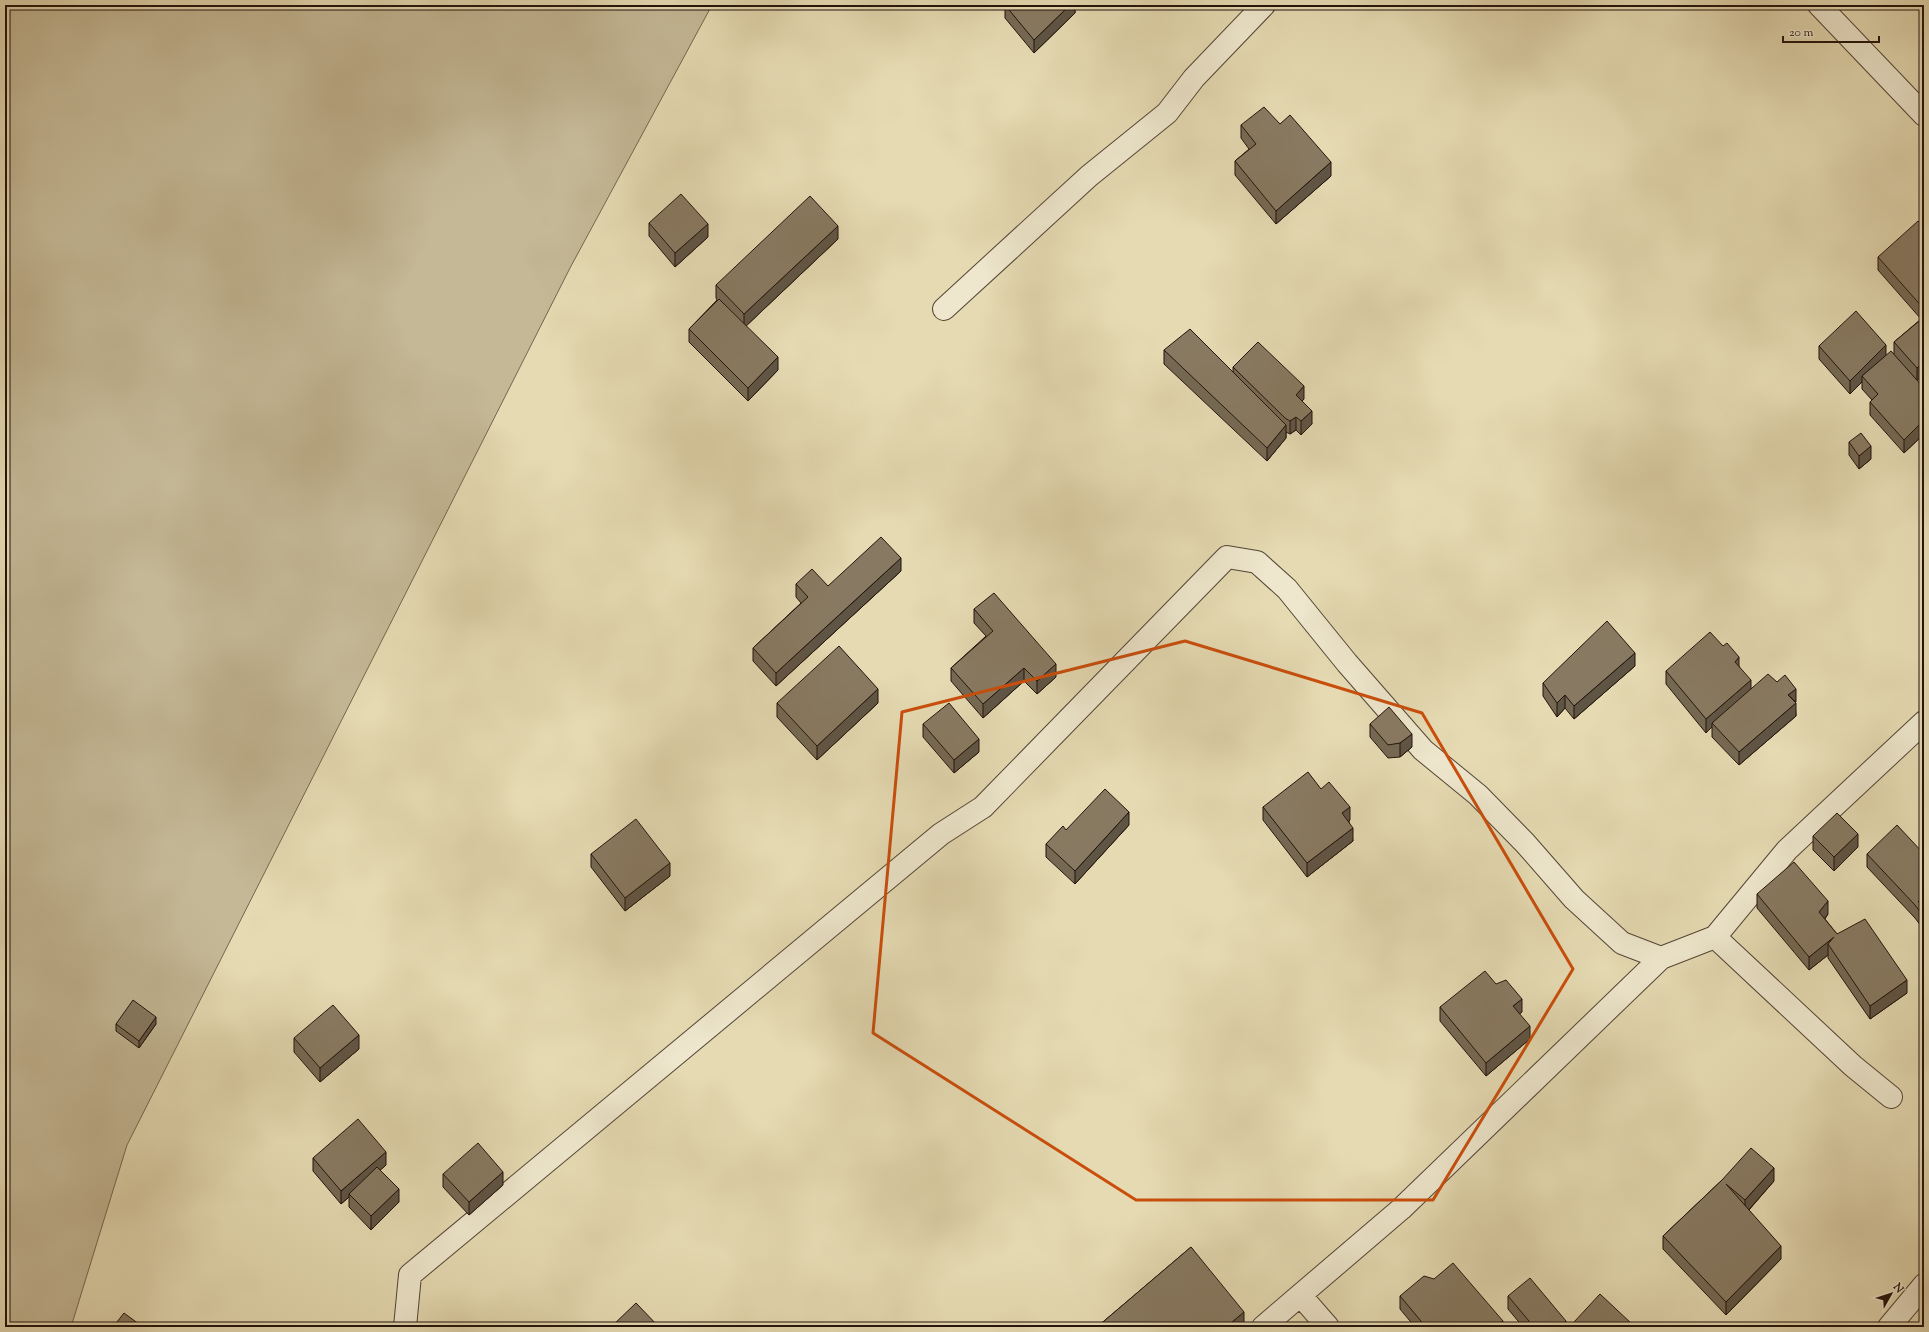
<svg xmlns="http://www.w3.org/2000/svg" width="1929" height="1332" font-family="'Sorts Mill Goudy',serif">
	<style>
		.green { fill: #c4b896; stroke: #746650 }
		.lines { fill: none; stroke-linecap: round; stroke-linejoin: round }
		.minor-casing { stroke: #544535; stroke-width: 24 }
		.minor { stroke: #eee7cd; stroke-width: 22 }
		.wall { fill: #756954; stroke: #23130b }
		.shaded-wall { fill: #5f5545; stroke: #23130b }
		.building { fill: #887a62; stroke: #23130b }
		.marked { fill: none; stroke: #ca4e0c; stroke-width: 3; stroke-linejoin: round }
	</style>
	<rect width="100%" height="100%" fill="#e5dab2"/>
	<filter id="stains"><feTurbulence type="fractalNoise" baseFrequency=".005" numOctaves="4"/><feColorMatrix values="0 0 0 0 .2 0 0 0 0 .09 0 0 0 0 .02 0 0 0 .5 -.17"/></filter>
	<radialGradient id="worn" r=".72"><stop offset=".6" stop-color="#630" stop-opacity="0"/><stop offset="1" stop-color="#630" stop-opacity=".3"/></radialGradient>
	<path class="green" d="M5 5H712L570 268 127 1145 71 1327H5Z"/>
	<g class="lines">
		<g class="minor-casing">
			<path id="minor" d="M1819 5 1924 115
				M944 309 1089 176 1167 113 1194 78 1264 5
				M1891 1097 1853 1066 1715 937 1787 850 1924 722
				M1301 1296 1328 1327
				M405 1327 410 1275 941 834 983 807 1227 557 1257 562 1287 589 1347 663 1423 750 1478 795 1525 843 1574 899 1622 943 1661 958
				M1263 1327 1401 1209 1661 958 1715 937
				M1889 1327 1924 1285"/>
		</g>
		<use href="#minor" class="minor"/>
	</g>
	<path class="wall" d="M1005 5H1075V13L1034 53 1005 18Z
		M1280 124 1331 176 1276 224 1235 175V161L1249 149 1241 138V125Z
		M649 223 708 237 675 267 649 236Z
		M1924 227V374L1917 381 1924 388V434L1904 453 1870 415V402L1872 400 1862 389V382L1850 394 1819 359V346L1886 356 1894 354V342L1921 319 1878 270V257Z
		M838 239 746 326 778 370 748 401 689 342V329L717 300 716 298V285Z
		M1164 350 1233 372V367L1304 399 1302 401 1312 424 1301 435 1296 430 1290 434 1286 432V438L1267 461 1164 364Z
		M1849 442 1871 459 1859 469 1849 455Z
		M901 571 776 686 753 661V648L801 603 796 597V584L828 586Z
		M974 609 1056 677 1037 694 1024 681 983 718 951 681V668L986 636 974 623Z
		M1635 666 1574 719 1565 708 1557 717 1543 696V683Z
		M1739 666 1751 690 1795 702 1796 716 1739 765 1712 737V727L1706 733 1666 684V671Z
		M777 703H878L817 760 777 717Z
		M923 724 979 752 954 773 923 737Z
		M1370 724 1412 747 1400 757 1388 758 1370 737Z
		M1321 789 1350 820 1349 821 1353 841 1307 877 1263 820V807Z
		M1129 825 1075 884 1046 857V844L1066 830Z
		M1813 836 1858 847 1834 871 1813 850Z
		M591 854 670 876 625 911 591 867Z
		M1867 854H1924V930L1915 918 1867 867Z
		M1757 894 1828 914 1825 919 1837 934 1907 993 1870 1019 1828 958V955L1809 970 1757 908Z
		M1496 984 1522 1012 1519 1014 1530 1039 1486 1076 1440 1021V1007Z
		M116 1024H156L139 1048 116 1031Z
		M294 1038 359 1049 320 1082 294 1052Z
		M313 1158 386 1165 380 1170 399 1202 371 1230 349 1207V1197L341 1204 313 1171Z
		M443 1174 503 1185 469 1215 443 1187Z
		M1722 1180 1774 1181 1749 1210 1781 1259 1726 1315 1663 1249V1236Z
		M1191 1247 1244 1325 1242 1327H1097Z
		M1400 1296 1503 1327H1415L1400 1309Z
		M1508 1296 1566 1327H1523L1508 1309Z
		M1574 1322 1632 1327H1574Z"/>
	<path class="shaded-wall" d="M1070 5H1075V13L1034 53V40Z
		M1331 162V176L1276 224V211Z
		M708 224V237L675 267V253Z
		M838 226V239L744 328V314Z
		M1886 345V358L1862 376V382L1850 394V381Z
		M778 357V370L748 401V388Z
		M1924 361V374L1917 381V368Z
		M1304 386V399L1296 408V395Z
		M1312 411V424L1301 435V421Z
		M1296 417V430L1290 434V421Z
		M1924 420V434L1904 453V440Z
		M1286 425V438L1267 461V448Z
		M1871 446V459L1859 469V456Z
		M901 558V571L776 686V673Z
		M1635 653V666L1574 719V706Z
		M1739 657V671L1735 662Z
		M1056 664V677L1037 694V681Z
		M1024 668V681L983 718V704Z
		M1751 680V693L1712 723V727L1706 733V719Z
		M878 689V703L817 760V746Z
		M1796 689V702L1788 695Z
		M1565 695V708L1557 717V703Z
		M1796 703V716L1739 765V752Z
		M1412 734V747L1400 757V743Z
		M979 739V752L954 773V760Z
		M1350 807V820L1342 826V813Z
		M1129 812V825L1075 884V871Z
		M1353 828V841L1307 877V863Z
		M1858 834V847L1834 871V857Z
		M670 863V876L625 911V898Z
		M1828 901V914L1819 925V912Z
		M1834 937 1828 944V955L1809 970V957Z
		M1907 980V993L1870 1019V1006Z
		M1522 999V1012L1513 1019V1006Z
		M156 1017V1024L139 1048V1041Z
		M1530 1026V1039L1486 1076V1063Z
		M359 1035V1049L320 1082V1068Z
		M386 1152V1165L351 1196 349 1194V1197L341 1204V1191Z
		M1774 1168V1181L1745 1214V1200Z
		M503 1172V1185L469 1215V1202Z
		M399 1189V1202L371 1230V1216Z
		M1781 1246V1259L1726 1315V1302Z
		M1244 1312V1325L1242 1327H1226Z
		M1503 1321V1327H1496Z
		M1566 1321V1327H1559Z
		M1183 1323V1327H1178Z"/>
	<path class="building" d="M1005 5H1070L1034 40Z
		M1264 107 1280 124 1290 115 1331 162 1276 211 1235 161 1256 144 1241 125Z
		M681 194 708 224 675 253 649 223Z
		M810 196 838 226 744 314 716 285Z
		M1918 221 1924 227V309L1878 257Z
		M719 299 778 357 748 388 689 329Z
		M1856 311 1886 345 1850 381 1819 346Z
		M1924 317V361L1917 368 1894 342Z
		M1190 329 1286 425 1267 448 1164 350Z
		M1258 342 1304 386 1296 395 1312 411 1301 421 1296 417 1290 421 1285 418 1233 367Z
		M1891 351 1924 388V420L1904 440 1870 402 1878 394 1862 376Z
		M1861 433 1871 446 1859 456 1849 442Z
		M881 537 901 558 776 673 753 648 808 597 796 584 812 569 828 586Z
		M994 593 1056 664 1037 681 1024 668 983 704 951 668 993 631 974 609Z
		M1607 621 1635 653 1574 706 1565 695 1557 703 1543 683Z
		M1710 632 1723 646 1727 643 1739 657 1735 662 1751 680 1706 719 1666 671Z
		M839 646 878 689 817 746 777 703Z
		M1768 674 1777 682 1785 675 1796 689 1788 695 1796 703 1739 752 1712 723Z
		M949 703 979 739 954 760 923 724Z
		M1389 707 1412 734 1400 743 1388 745 1370 724Z
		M1308 772 1321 789 1329 782 1350 807 1342 813 1353 828 1307 863 1263 807Z
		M1105 789 1129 812 1075 871 1046 844 1063 826 1066 830Z
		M1837 813 1858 834 1834 857 1813 836Z
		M636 819 670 863 625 898 591 854Z
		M1897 825 1924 854V897L1918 902 1924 898V917L1915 905 1867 854Z
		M1794 862 1828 901 1819 912 1837 934 1865 919 1907 980 1870 1006 1828 944 1834 937 1809 957 1757 894Z
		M1485 971 1496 984 1506 980 1522 999 1513 1006 1530 1026 1486 1063 1440 1007Z
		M133 1000 156 1017 139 1041 116 1024Z
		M333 1005 359 1035 320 1068 294 1038Z
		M358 1119 386 1152 341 1191 313 1158Z
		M478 1143 503 1172 469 1202 443 1174Z
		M1751 1148 1774 1168 1745 1200 1726 1184 1781 1246 1726 1302 1663 1236 1722 1180Z
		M377 1167 399 1189 371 1216 349 1194Z
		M1191 1247 1244 1312 1226 1327H1187L1183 1323 1178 1327H1097Z
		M1453 1263 1503 1321 1496 1327H1426L1400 1296 1424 1276 1434 1279Z
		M1530 1278 1566 1321 1559 1327H1534L1508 1296Z
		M1600 1294 1632 1324 1629 1327H1579L1574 1322Z
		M636 1303 659 1327H611Z
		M124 1313 143 1327H113Z"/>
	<path class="marked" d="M1185 641 1422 713 1573 969 1433 1200H1136L873 1033 902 712Z"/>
	<rect width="1929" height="1332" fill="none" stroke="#e5dab2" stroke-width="20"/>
	<rect x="6" y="6" width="1917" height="1320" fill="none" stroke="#23130b" stroke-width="2"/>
	<rect x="10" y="10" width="1909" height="1312" fill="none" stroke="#23130b"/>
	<g transform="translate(1891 1294) rotate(51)" stroke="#eee7cd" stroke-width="3" paint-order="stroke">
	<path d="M0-3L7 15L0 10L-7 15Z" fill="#23130b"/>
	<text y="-6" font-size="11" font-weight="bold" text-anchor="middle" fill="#23130b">N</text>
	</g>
	<path d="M1783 36v6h96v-6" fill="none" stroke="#23130b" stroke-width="2"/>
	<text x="1789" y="36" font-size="12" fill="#23130b" stroke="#eee7cd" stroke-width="3" paint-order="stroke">20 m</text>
	<rect width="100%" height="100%" filter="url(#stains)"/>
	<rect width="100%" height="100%" fill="url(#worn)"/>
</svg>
